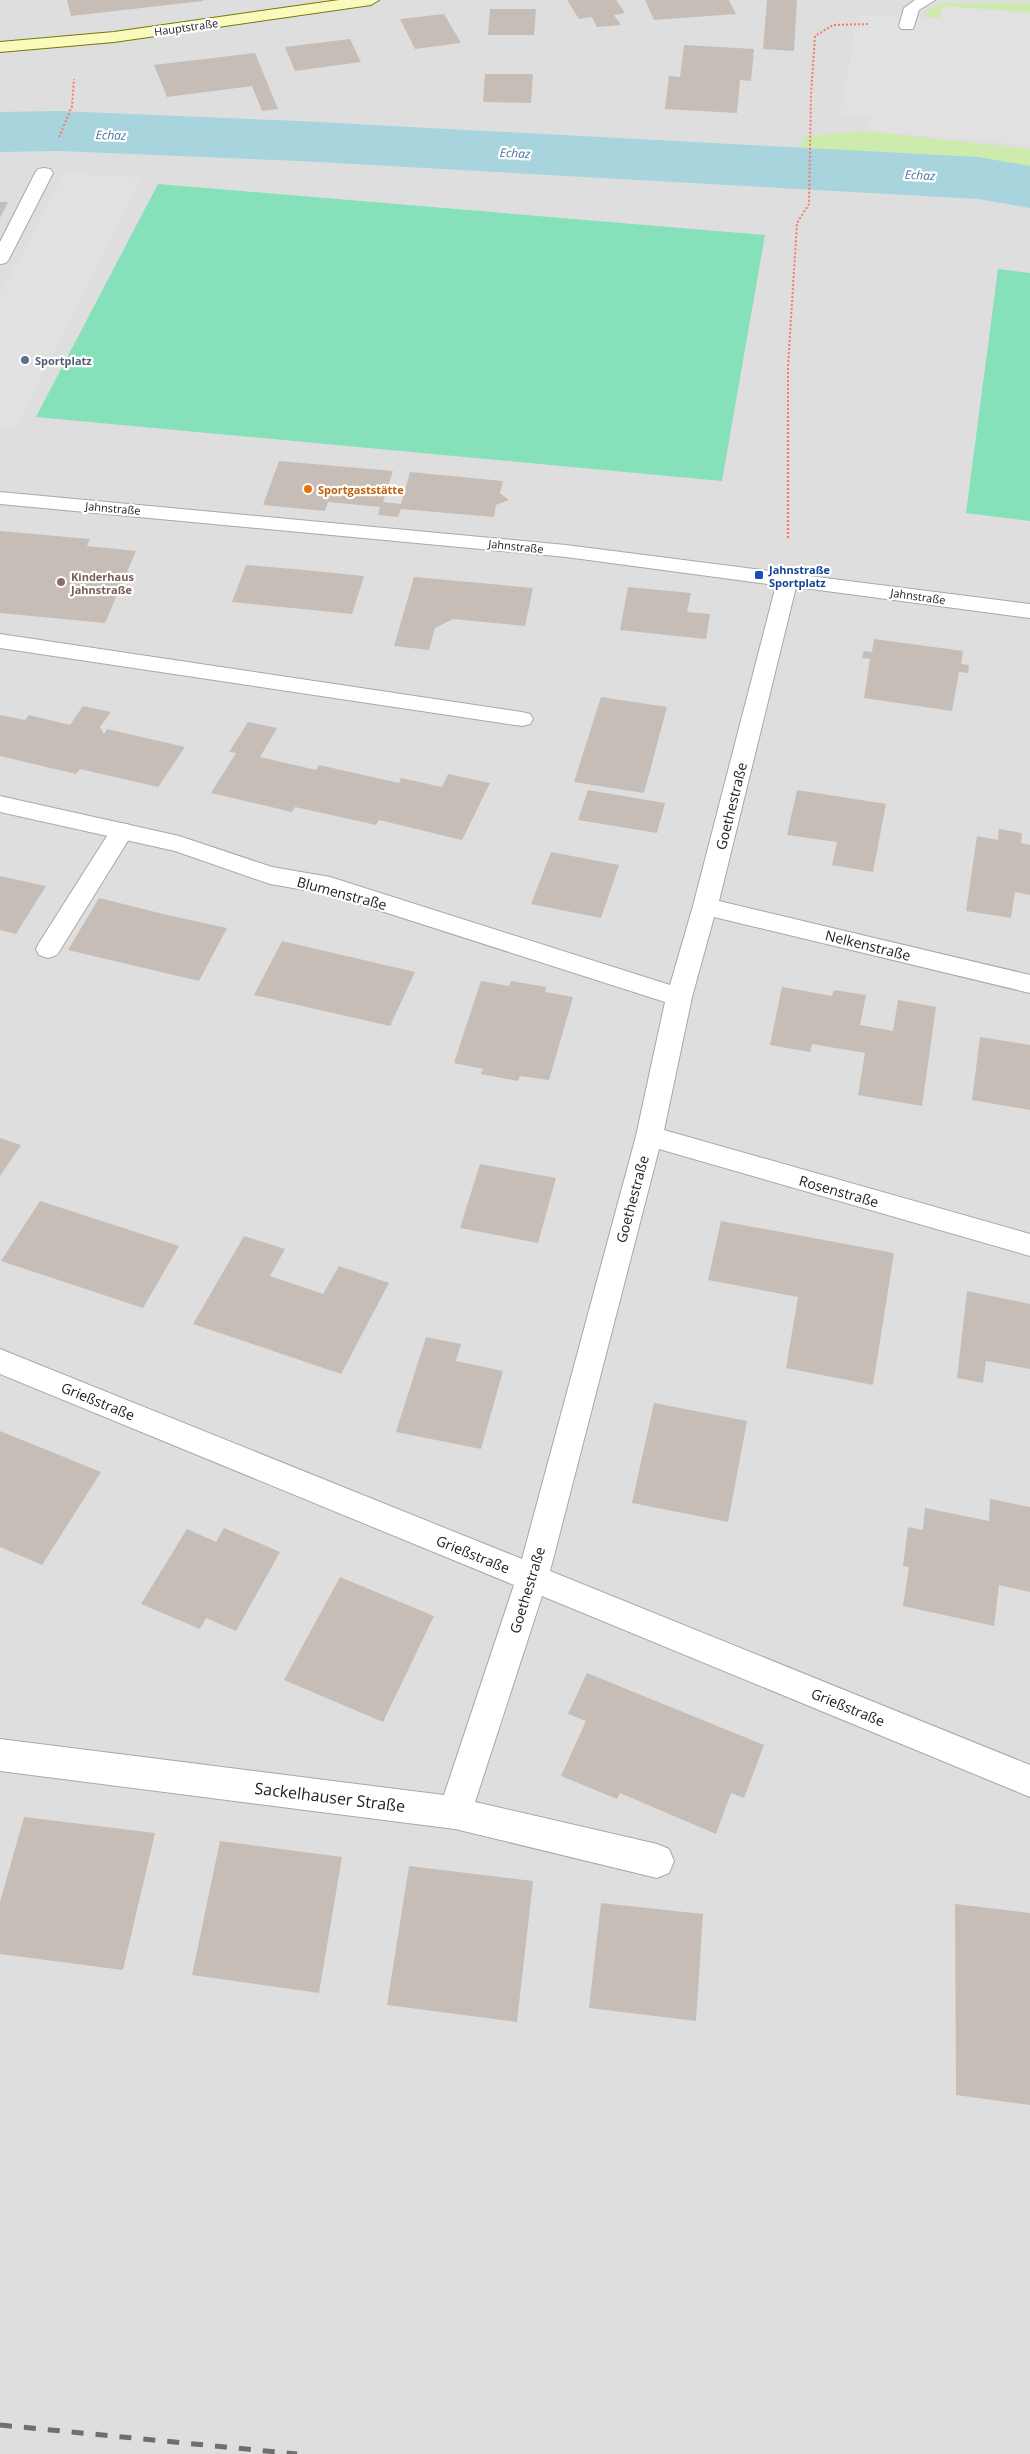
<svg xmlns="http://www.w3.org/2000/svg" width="1030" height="2454" font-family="'Open Sans',sans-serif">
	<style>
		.residential { fill: #dfdede }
		.grass { fill: #ceebae }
		.pitch { fill: #86e0ba }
		.parking { fill: #e1e1e1 }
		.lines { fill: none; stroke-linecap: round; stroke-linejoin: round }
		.river { fill: #a8d4de; fill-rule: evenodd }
		.building { fill: #c6bdb6 }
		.lane-casing { stroke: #a8a8a8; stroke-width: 2 }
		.street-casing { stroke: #a8a8a8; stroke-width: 2 }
		.secondary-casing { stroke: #727b04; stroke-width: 2 }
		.path-far1 { stroke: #fa796f; stroke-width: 2; stroke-dasharray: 2 2; stroke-linecap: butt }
		.path { stroke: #fa796f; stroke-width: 2.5; stroke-dasharray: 2 2; stroke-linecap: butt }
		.lane { fill: #fff; fill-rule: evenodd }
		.street { fill: #fff; fill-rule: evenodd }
		.secondary { fill: #f9fabc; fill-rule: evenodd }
		.rail { stroke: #6f6f6f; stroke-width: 5; stroke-dasharray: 12 12; stroke-linecap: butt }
		.service-dot { fill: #5c6f8a; stroke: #fff; stroke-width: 2 }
		.food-dot { fill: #e8710a; stroke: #fff; stroke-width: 2 }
		.transit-dot { fill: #1a4fb4; stroke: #fff; stroke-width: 2 }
		.education-dot { fill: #8d6e63; stroke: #fff; stroke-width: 2 }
		.labels { text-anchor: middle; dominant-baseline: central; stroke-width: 4.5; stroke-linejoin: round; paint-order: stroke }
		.far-street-label { font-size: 11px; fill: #212121; stroke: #fff }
		.far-service-label { font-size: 11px; font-weight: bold; fill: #4e5e75; stroke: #fff; text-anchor: start }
		.far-food-label { font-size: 11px; font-weight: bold; fill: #c56008; stroke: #fff; text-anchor: start }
		.far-transit-label { font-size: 11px; font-weight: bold; fill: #164399; stroke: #fff; text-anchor: start }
		.far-education-label { font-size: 11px; font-weight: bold; fill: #785e54; stroke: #fff; text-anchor: start }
		.far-water-label { font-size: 12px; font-style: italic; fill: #4577a2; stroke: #fff }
		.street-label { font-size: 14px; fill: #212121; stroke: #fff }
		.near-street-label { font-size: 16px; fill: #212121; stroke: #fff }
	</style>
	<rect width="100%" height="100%" fill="#f1ede7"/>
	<path class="residential" d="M0 0H1030V2454H0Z"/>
	<path class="grass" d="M943 3H1030V13L943 6 940 18 924 17 929 9Z
		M866 131 1030 149V187L978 178 798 170V156L804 136Z"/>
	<path class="pitch" d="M158 184 765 235 722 481 36 417Z
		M998 269 1030 273V521L966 513Z"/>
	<path class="parking" d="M943 6 1030 13V145L866 131 869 117 840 115 858 15 940 18Z
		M65 173 142 178 16 427 0 426V294Z"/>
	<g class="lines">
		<path class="river" d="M59 111 299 121 978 157 1030 166V208L978 199 299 161 59 151 0 152V112Z"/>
	</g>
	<path class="building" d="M67 0H203V1L71 16Z
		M567 0H616L625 13 614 15 621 25 597 27 592 17 579 19Z
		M645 0H729L736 14 654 20Z
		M767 0H797L794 51 763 49Z
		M490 9H536L534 35H488Z
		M444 14 461 43 415 49 400 19Z
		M350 39 361 62 295 71 285 47Z
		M684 45 754 49 751 81 740 80 737 113 665 109 669 76 680 77Z
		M255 53 278 109 262 111 252 86 167 97 154 65Z
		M485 74H533L531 103 483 102Z
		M0 202H8L0 218Z
		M279 461 393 471 383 502 401 504 410 472 503 481 500 493 509 500 496 505 494 517 401 509 398 517 378 515 380 507 328 502 325 511 263 505Z
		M0 531 90 539 87 546 136 551 105 623 0 613Z
		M246 565 305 570 364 576 352 614 232 602Z
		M414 577 533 588 525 626 453 619 435 628 429 650 394 646Z
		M628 587 691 593 687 612 710 614 706 639 620 630Z
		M874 639 963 651 961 664 969 665 968 673 959 672 952 711 864 698 870 659 862 658 864 651 872 652Z
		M601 697 667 707 644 793 574 782Z
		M83 706 111 712 100 727 104 734 107 729 185 747 158 787 80 769 76 774 0 756V715L25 720 29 715 70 725Z
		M248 722 277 728 260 757 316 770 319 765 399 783 401 778 442 787 448 774 490 783 462 840 379 820 376 825 295 807 292 812 211 793 236 753 229 752Z
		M588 790 665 803 657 833 578 820Z
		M797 790 886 804 873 872 832 865 837 842 787 835Z
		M999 829 1022 833 1021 843 1030 845V895L1015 892 1011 918 966 911 977 836 998 840Z
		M551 852 619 865 601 918 531 904Z
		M0 876 46 886 16 934 0 930Z
		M99 898 163 914 227 928 199 981 68 950Z
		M282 941 415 972 390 1026 254 995Z
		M481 981 509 986 511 981 546 987 545 992 573 997 549 1080 520 1076 518 1081 481 1074 483 1069 454 1063Z
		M782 987 832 996 834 990 866 995 860 1025 893 1031 898 1000 936 1007 922 1106 858 1095 865 1053 812 1044 810 1052 770 1045Z
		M980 1037 1030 1045V1110L972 1100Z
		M0 1138 21 1145 0 1176Z
		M480 1164 556 1178 538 1243 460 1228Z
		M40 1201 179 1246 143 1308 1 1261Z
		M721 1221 894 1253 873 1385 786 1368 798 1297 708 1280Z
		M244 1236 285 1249 270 1276 323 1294 339 1266 389 1283 341 1374 193 1324Z
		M967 1291 1030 1304V1369L986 1361 983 1383 957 1378Z
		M426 1337 461 1344 456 1361 503 1371 481 1449 396 1432Z
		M654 1403 747 1421 728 1522 632 1503Z
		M0 1431 101 1472 42 1565 0 1547Z
		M990 1499 1030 1507V1592L999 1585 994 1626 903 1606 909 1567 903 1566 908 1527 923 1530 925 1508 989 1521Z
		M224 1528 280 1552 236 1631 206 1618 200 1629 141 1604 187 1529 216 1542Z
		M340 1577 434 1616 383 1722 284 1680Z
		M587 1673 764 1745 744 1798 731 1793 716 1834 620 1793 617 1799 561 1776 586 1721 568 1714Z
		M24 1817 155 1833 123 1970 0 1954V1902Z
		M220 1841 342 1857 319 1993 192 1975Z
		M409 1866 533 1881 517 2022 387 2005Z
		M601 1903 703 1914 696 2021 589 2008Z
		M955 1904 1030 1913V2105L956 2095Z"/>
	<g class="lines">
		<g class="lane-casing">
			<path id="lane" d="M915 0H935L919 10 913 29H901L899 26 904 8Z
				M0 634 522 712 530 714 533 719 530 724 522 726 0 648Z
				M122 823 130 825 134 831 57 955 48 958 39 955 36 949 39 943 114 825Z"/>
		</g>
		<g class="street-casing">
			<path id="street" d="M44 168 50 169 53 173 9 259 6 263 0 264V242L35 173 38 169Z
				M0 492 566 545 1030 604V618L796 587 719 901 1030 975V993L714 917 692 997 664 1130 1030 1234V1256L659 1149 550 1571 1030 1765V1797L542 1596 475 1802 657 1844 669 1849 674 1861 669 1873 657 1878 455 1829 0 1771V1739L444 1795 514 1585 0 1374V1349L522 1559 636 1136 665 1002 328 894 270 884 175 851 0 812V796L179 836 272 867 330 877 670 985 693 906 776 585 566 557 0 504Z"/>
		</g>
		<g class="secondary-casing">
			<path id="secondary" d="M339 0H379L371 5 114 42 0 52V42L114 32Z"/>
		</g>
		<path class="path-far1" d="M59 137 72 106 74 79
			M788 418V366L797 223 809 204 811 94 815 36 833 25 869 24"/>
		<path class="path" d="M788 416V538"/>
		<use href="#lane" class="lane"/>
		<use href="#street" class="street"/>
		<use href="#secondary" class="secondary"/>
		<path class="rail" d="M0 2425 297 2454"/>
	</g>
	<circle class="service-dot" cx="25" cy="360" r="5"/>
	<circle class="food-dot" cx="308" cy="489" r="5"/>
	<rect class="transit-dot" x="754" y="570" width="10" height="10" rx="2.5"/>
	<circle class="education-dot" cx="61" cy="582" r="5"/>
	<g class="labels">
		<g class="far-street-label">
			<text transform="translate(186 27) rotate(-8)">Hauptstraße</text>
			<text transform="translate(113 508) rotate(5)">Jahnstraße</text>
			<text transform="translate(516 546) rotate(6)">Jahnstraße</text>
			<text transform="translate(918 596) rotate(8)">Jahnstraße</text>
		</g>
		<g class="far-service-label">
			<text x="35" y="360">Sportplatz</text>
		</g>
		<g class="far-food-label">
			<text x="318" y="489">Sportgaststätte</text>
		</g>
		<g class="far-transit-label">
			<text x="769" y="569">Jahnstraße<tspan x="769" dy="13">Sportplatz</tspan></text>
		</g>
		<g class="far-education-label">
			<text x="71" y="576">Kinderhaus<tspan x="71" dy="13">Jahnstraße</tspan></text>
		</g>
		<g class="far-water-label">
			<text transform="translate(111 135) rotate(2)">Echaz</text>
			<text transform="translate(515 153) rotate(3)">Echaz</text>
			<text transform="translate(920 175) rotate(3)">Echaz</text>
		</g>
		<g class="street-label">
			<text transform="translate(731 806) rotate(-76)">Goethestraße</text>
			<text transform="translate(342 893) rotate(15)">Blumenstraße</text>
			<text transform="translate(868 945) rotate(14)">Nelkenstraße</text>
			<text transform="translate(839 1191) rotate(16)">Rosenstraße</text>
			<text transform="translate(632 1199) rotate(-75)">Goethestraße</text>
			<text transform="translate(98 1401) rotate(22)">Grießstraße</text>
			<text transform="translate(473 1554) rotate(22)">Grießstraße</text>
			<text transform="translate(527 1590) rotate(-73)">Goethestraße</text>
			<text transform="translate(848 1707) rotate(22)">Grießstraße</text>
		</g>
		<g class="near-street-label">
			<text transform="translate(330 1797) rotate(7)">Sackelhauser Straße</text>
		</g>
	</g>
</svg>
